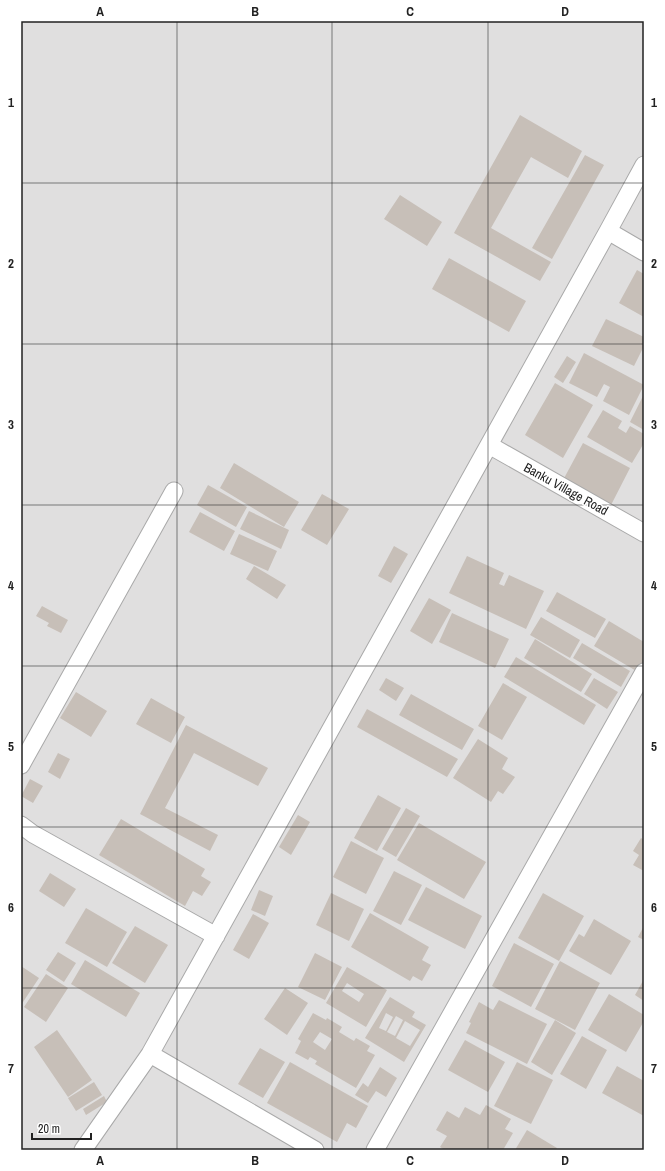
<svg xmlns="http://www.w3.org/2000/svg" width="665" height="1171" font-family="'Archivo Narrow',sans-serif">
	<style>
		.residential { fill: #e0dfdf }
		.building { fill: #c7bfb8; fill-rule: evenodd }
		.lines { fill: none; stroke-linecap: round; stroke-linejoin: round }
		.minor-casing { stroke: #a9a9a9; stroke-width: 19 }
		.minor { stroke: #fff; stroke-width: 17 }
		.grid { fill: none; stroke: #222; stroke-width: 1; stroke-opacity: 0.55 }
		.labels { text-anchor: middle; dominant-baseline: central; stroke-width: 3; stroke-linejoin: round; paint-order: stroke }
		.street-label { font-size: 13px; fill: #222; stroke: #fff }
		.neatline { fill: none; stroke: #222; stroke-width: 1.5 }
		.grid-label { font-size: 13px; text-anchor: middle; font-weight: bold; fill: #222 }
	</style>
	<rect width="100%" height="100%" fill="#f2efe9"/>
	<path class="residential" d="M21 21H644V1150H21Z"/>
	<path class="building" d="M520 115 582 151 568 178 531 157 491 228 551 262 540 281 454 233Z
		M585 155 604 165 552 259 532 248Z
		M400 195 442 222 427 246 384 219Z
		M449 258 526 301 509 332 432 289Z
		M637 270 644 274V317L619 303Z
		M606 319 644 337V346L634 366 592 346Z
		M584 353 644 385 629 415 603 401 610 387 604 384 597 397 569 383Z
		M567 356 576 362 563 383 554 377Z
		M555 383 593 405 563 458 525 435Z
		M644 394V430L630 422Z
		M603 410 622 421 618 428 626 433 630 426 644 434V443L632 463 587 437Z
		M583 443 630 468 610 507 562 482Z
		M234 463 299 502 284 527 220 488Z
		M208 485 247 507 236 527 197 505Z
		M322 494 349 509 327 545 301 530Z
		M249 511 289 530 281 549 240 529Z
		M200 512 235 531 224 551 189 532Z
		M239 534 277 551 268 571 230 554Z
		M394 546 408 554 391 583 378 576Z
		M467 556 504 573 499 584 504 586 509 575 544 591 526 629 449 593Z
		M254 566 286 585 277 599 246 579Z
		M557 592 606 619 595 638 546 611Z
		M429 598 451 610 432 644 410 631Z
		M42 606 68 620 61 633 47 626 49 623 36 616Z
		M452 613 509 639 495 668 439 642Z
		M541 617 580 640 570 658 530 635Z
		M609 621 644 642V662L638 672 594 646Z
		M535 639 592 674 581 692 524 658Z
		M582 643 630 671 621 687 573 658Z
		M516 657 596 705 584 725 504 677Z
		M386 678 404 688 396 701 379 690Z
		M594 678 618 692 607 709 584 694Z
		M503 683 527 697 502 740 478 726Z
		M76 692 107 711 91 737 60 718Z
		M411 694 474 729 462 750 399 715Z
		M151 698 185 717 171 743 136 724Z
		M367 709 458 759 447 777 357 727Z
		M186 725 268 768 258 786 194 753 165 808 218 835 210 851 140 814Z
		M478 739 508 758 502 769 515 777 503 794 498 791 491 802 453 778Z
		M58 753 70 759 60 779 48 772Z
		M30 779 43 786 33 803 21 796Z
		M378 795 401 808 377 851 354 838Z
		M406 808 420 816 396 857 382 849Z
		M298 815 310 822 291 855 279 847Z
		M121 819 205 869 201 876 211 882 202 896 193 891 185 906 99 855Z
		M419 823 486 862 464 899 397 860Z
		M641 838 644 840V871L633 865 639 855 633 851Z
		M351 841 384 858 366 894 333 877Z
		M394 871 422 885 401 925 373 911Z
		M50 873 76 889 64 907 39 891Z
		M426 887 482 916 465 949 408 920Z
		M259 890 273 896 265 916 251 910Z
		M331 893 364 909 349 941 316 925Z
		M543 893 584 916 559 961 518 938Z
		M86 908 127 932 107 967 65 943Z
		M370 913 429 947 422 960 431 965 422 981 413 976 410 981 351 947Z
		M253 914 269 923 249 959 233 950Z
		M594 919 631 941 611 975 569 951 579 934 584 937Z
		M135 926 168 945 145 983 112 963Z
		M644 926V940L638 937Z
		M514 943 554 964 531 1007 492 986Z
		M58 952 76 963 64 982 46 970Z
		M315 953 342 967 325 1000 298 987Z
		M85 960 140 993 126 1017 71 984Z
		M560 961 600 983 575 1030 535 1009Z
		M21 966 39 978 21 1005Z
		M347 967 387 990 366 1027 326 1003ZM347 983 364 994 359 1002 342 991Z
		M46 974 68 988 46 1022 24 1007Z
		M644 979V1001L635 995Z
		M285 988 308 1003 287 1035 264 1019Z
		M609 994 644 1015V1021L626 1052 588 1030Z
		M390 997 415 1012 412 1017 426 1025 404 1062 365 1038ZM386 1013 393 1017 386 1031 379 1028ZM396 1016 403 1020 395 1036 387 1032ZM405 1021 420 1030 410 1046 396 1038Z
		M499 1000 547 1024 527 1064 466 1033 471 1023 469 1022 479 1002 493 1010Z
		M313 1013 326 1020 327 1018 342 1027 339 1032 354 1041 356 1038 370 1046 367 1051 375 1055 356 1088 315 1064 317 1061 310 1057 308 1060 295 1053 301 1041 298 1039ZM320 1032 332 1039 325 1050 313 1042Z
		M555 1020 576 1033 552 1075 531 1062Z
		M57 1030 92 1080 68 1097 34 1047Z
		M582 1036 607 1050 586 1089 560 1074Z
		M465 1040 505 1062 488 1092 448 1070Z
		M260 1048 285 1062 263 1098 238 1084Z
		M290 1062 368 1106 356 1128 347 1123 337 1142 267 1103Z
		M517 1062 553 1080 531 1124 494 1106Z
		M617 1066 644 1081V1116L602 1093Z
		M380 1067 397 1078 386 1097 376 1091 368 1103 355 1095 363 1083 368 1087Z
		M94 1082 102 1095 76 1111 68 1098Z
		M104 1096 107 1102 86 1115 83 1109Z
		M486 1105 511 1119 505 1129 513 1133 503 1150H445L440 1147 447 1136 436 1130 447 1111 459 1118 465 1107 480 1115Z
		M527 1130 557 1148 556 1150H515Z"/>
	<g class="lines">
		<g class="minor-casing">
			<path id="minor" d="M608 231 644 252
				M489 445 644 533
				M21 765 174 491
				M21 825 33 834 216 936
				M150 1054 315 1150
				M83 1150 150 1054 608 231 644 165
				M375 1150 644 672"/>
		</g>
		<use href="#minor" class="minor"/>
	</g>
	<path class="grid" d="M177 21V1150M332 21V1150M488 21V1150M21 183H644M21 344H644M21 505H644M21 666H644M21 827H644M21 988H644"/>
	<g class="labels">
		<g class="street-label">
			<text transform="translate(566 489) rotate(29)">Banku Village Road</text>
		</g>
	</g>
	<rect width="665" height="1171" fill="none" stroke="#ffffff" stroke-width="44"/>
	<path d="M32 1133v6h59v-6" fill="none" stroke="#222222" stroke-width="2"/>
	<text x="38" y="1133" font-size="12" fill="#222222" stroke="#ffffff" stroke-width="3" paint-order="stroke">20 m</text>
	<rect x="22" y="22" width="621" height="1127" class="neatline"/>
	<g class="grid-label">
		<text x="100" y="16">A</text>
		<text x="255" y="16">B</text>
		<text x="410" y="16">C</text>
		<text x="565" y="16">D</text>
		<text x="11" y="107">1</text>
		<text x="654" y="107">1</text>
		<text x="11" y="268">2</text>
		<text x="654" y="268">2</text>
		<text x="11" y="429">3</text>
		<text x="654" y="429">3</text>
		<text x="11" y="590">4</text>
		<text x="654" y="590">4</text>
		<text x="11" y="751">5</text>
		<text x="654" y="751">5</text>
		<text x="11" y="912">6</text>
		<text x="654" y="912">6</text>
		<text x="11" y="1073">7</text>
		<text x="654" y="1073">7</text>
		<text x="100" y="1165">A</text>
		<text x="255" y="1165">B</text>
		<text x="410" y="1165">C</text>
		<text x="565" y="1165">D</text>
	</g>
</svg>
